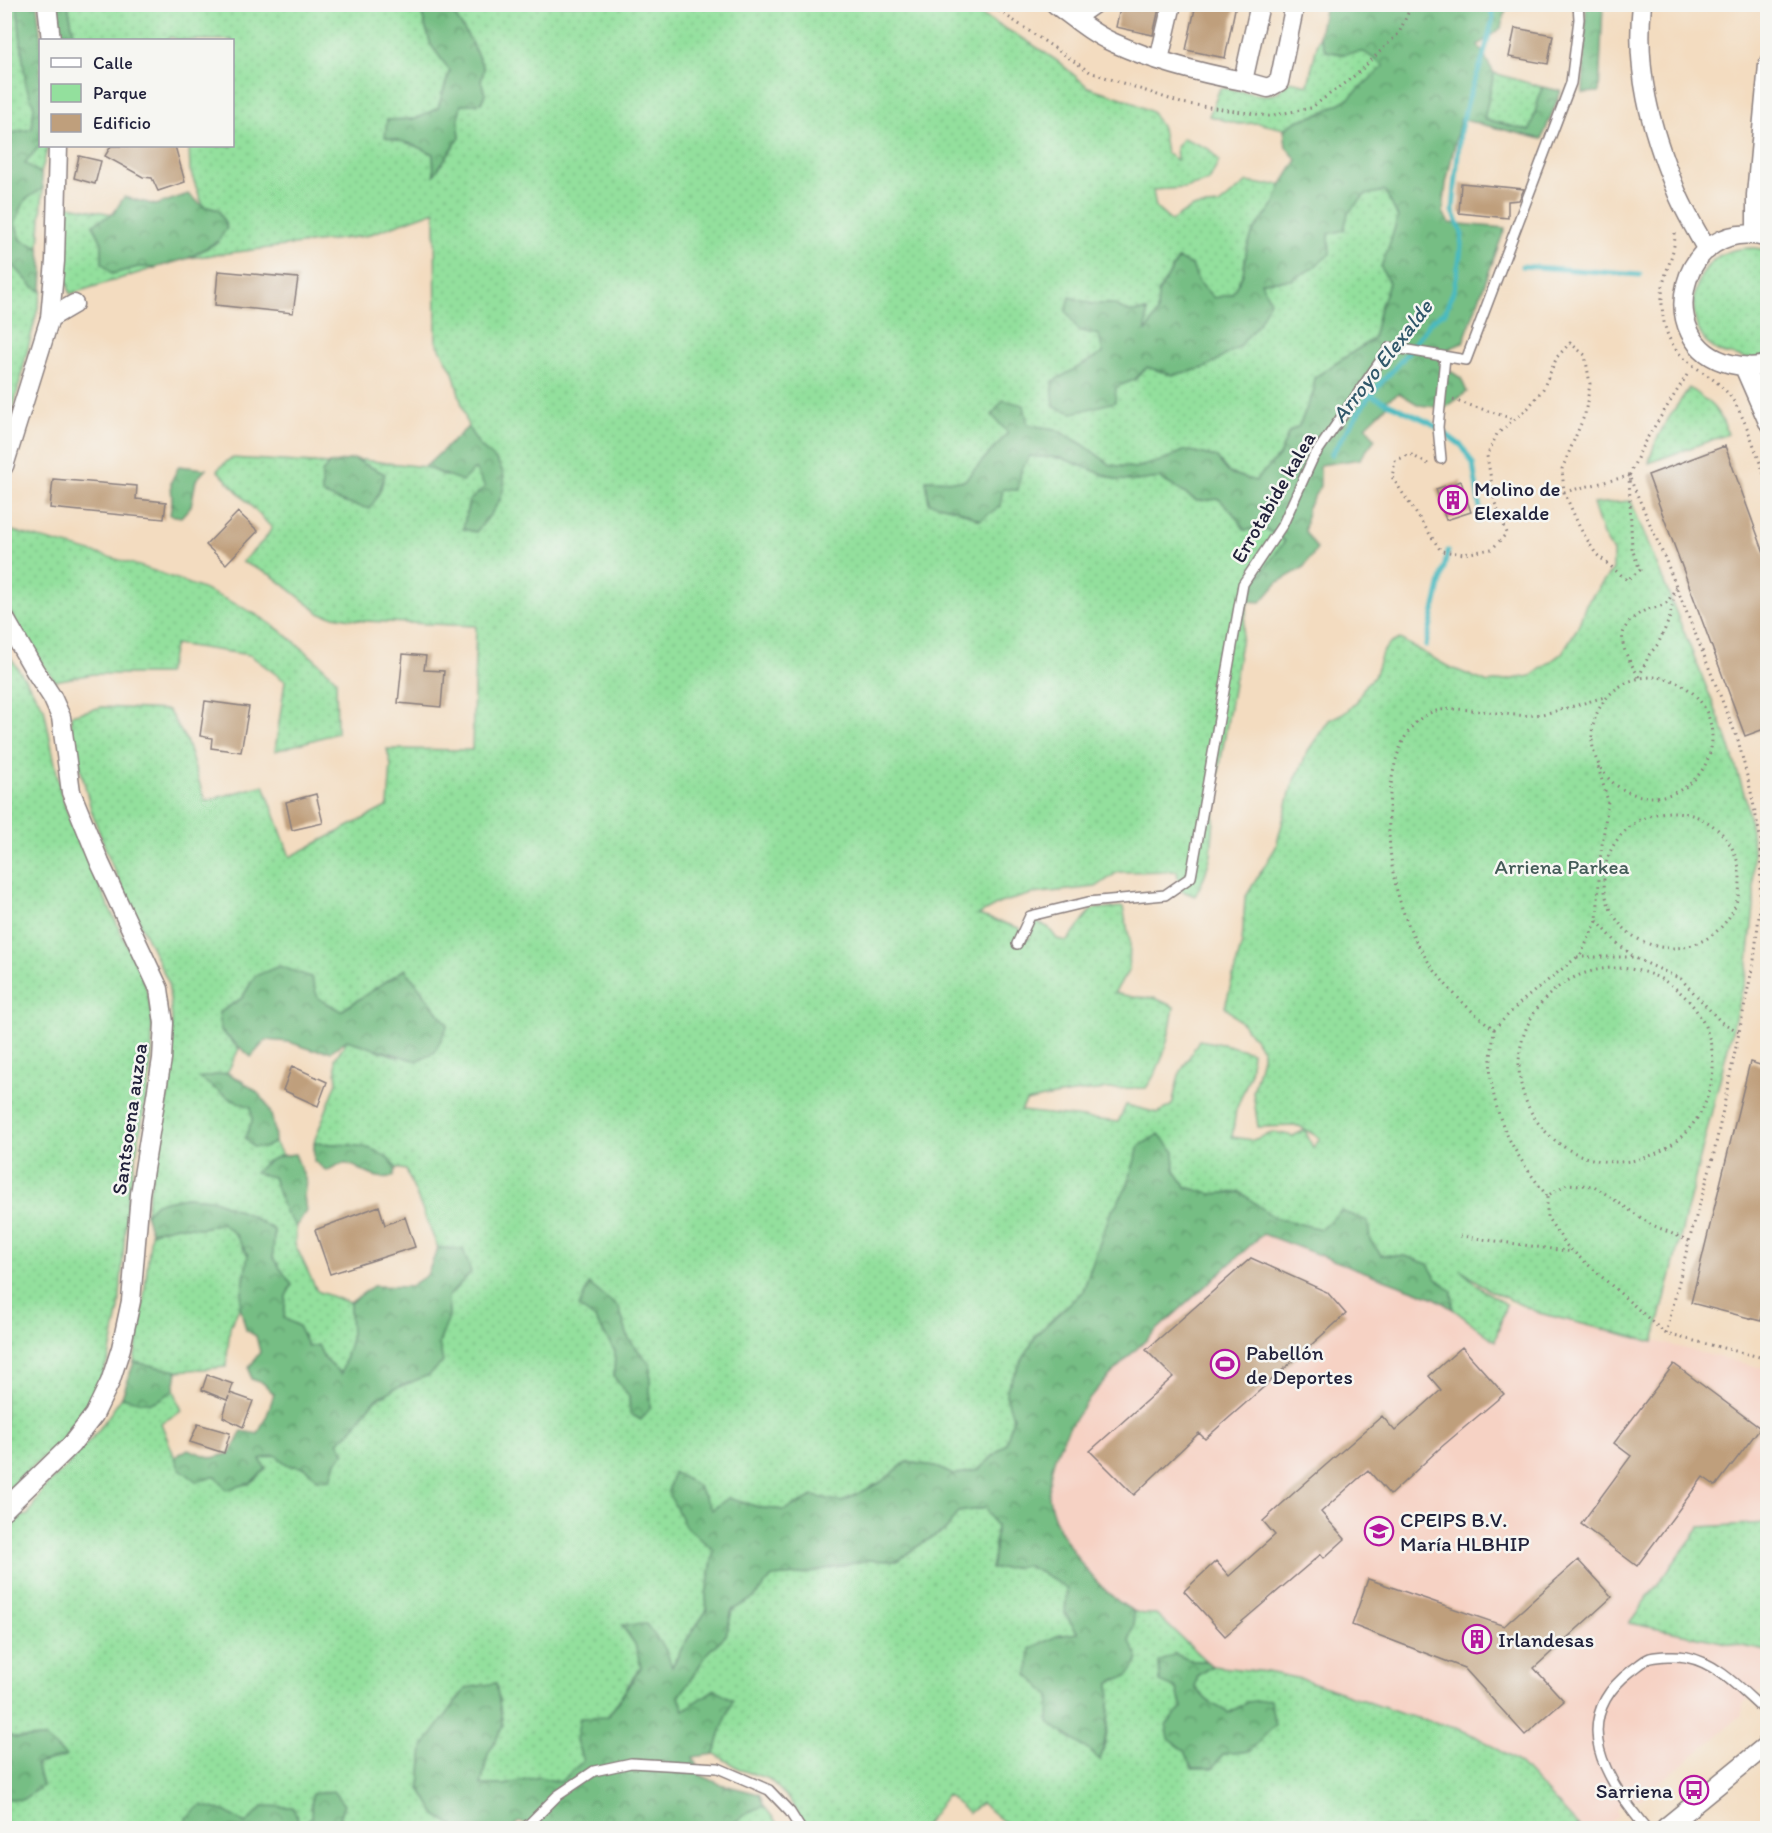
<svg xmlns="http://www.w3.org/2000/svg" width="1772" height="1833" font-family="Itim,sans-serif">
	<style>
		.built { fill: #f6d2c4 }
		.green { fill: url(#green-dots); stroke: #5a816c; stroke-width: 1.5; fill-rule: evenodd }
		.forest { fill: url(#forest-crowns); stroke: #4c7060; stroke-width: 1.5 }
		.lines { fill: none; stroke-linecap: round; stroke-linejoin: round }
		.stream { stroke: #4abac0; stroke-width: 5 }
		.building { fill: #bf9f7c }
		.service-casing { stroke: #8a7f7e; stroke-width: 12 }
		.minor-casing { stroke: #8a7f7e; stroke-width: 21 }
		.path { stroke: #8a7f7e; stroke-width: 3; stroke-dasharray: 1.5 4.5; stroke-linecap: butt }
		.service { stroke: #fff; stroke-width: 9 }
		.minor { stroke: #fff; stroke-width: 18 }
		.labels { text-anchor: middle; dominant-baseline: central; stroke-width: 5; stroke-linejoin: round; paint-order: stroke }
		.poi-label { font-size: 21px; fill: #22223b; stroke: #f6f6f2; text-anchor: start }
		.street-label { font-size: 21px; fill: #22223b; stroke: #f6f6f2 }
		.park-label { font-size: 21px; fill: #445b58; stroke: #f6f6f2 }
		.water-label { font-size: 22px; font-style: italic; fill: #30576a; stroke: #f6f6f2 }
	</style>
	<defs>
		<pattern id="green-dots" width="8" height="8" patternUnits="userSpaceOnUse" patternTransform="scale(1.5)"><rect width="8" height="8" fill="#93e09d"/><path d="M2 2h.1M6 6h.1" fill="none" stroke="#7ec088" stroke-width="1.8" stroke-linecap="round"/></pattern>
		<pattern id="forest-crowns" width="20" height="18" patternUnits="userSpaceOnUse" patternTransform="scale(1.5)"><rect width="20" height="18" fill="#76be84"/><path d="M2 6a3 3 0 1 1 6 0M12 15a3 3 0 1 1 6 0" fill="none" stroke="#609a6d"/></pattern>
	</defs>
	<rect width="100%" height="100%" fill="#f6f6f2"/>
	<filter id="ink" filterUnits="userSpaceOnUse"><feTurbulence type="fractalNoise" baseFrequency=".0167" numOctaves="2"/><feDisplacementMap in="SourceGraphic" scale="12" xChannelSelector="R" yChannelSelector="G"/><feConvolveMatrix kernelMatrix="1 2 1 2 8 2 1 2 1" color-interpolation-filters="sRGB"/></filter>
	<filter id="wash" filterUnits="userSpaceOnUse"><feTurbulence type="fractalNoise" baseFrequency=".008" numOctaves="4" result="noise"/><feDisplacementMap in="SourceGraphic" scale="24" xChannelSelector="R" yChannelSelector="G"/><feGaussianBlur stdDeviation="1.35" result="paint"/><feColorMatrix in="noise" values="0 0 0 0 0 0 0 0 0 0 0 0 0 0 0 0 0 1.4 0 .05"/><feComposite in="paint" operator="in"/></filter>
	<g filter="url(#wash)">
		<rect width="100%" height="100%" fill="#f3dcc0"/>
		<path class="built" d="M1263 1234 1436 1298 1453 1309 1494 1340 1506 1304 1767 1369V1523L1700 1527 1629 1623 1767 1651V1691L1757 1692 1743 1703 1742 1715 1639 1800 1630 1798 1617 1809 1618 1817 1603 1828H1580L1518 1762 1475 1735 1459 1729 1402 1714 1306 1680 1267 1672 1212 1666 1157 1614H1143L1133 1611 1112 1596 1082 1564 1063 1536 1051 1507 1049 1496 1050 1482 1059 1448 1077 1417 1102 1384 1125 1359Z"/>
		<path class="green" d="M5 5H17L26 86 34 106 32 129 13 133 5 129Z
			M68 5H419L431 45 450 70 438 108 416 119 387 120 411 144 433 154 434 174 460 137 458 118 461 104 481 103 485 94 481 81 484 68 468 36 448 5H964L1027 41 1059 62 1088 87 1128 100 1152 112 1162 128 1166 153 1177 160 1176 147 1183 138 1209 149 1219 161 1209 181 1184 188 1153 190 1156 208 1171 221 1192 207 1219 205 1247 182 1266 185 1282 184 1275 203 1253 232 1247 248 1243 274 1232 294 1214 298 1198 281 1192 265 1178 259 1158 293 1157 314 1146 333 1147 311 1129 312 1113 304H1092L1070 298 1078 330 1099 335 1115 387 1134 380 1147 367 1172 375 1205 368 1261 282 1292 280 1329 234 1344 230 1348 213 1365 194 1385 191 1398 217 1390 243 1381 267 1389 283 1380 308 1373 339 1314 378V391L1299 426 1289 432 1279 456 1255 481 1229 473 1216 457 1186 450 1161 461 1135 468 1111 465 1082 444 1055 429 1028 425 1008 433 964 481 926 480 929 503 956 509 980 520 1003 489 1018 490 1021 470 1029 456 1062 458 1117 480 1135 481 1160 478 1197 501 1219 499 1233 513 1245 530 1264 528 1285 541 1255 582 1248 601 1217 783 1211 855 1204 878 1195 896 1180 890 1177 871 1118 872 1096 887 1032 894 1000 903 978 915 1019 928 1029 940 1035 922 1048 927 1057 939 1067 941 1092 909 1123 907 1130 941 1129 970 1114 993 1133 997 1155 998 1174 1007C1169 1036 1164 1064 1146 1088 1102 1088 1068 1092 1026 1102L1021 1111 1118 1122 1126 1105 1158 1113 1172 1105 1179 1075 1199 1040 1227 1045 1252 1052 1250 1075 1236 1110 1232 1137 1253 1140 1275 1132 1293 1136 1305 1130 1313 1148 1320 1138 1299 1126 1258 1127 1253 1092 1262 1057V1049L1243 1024 1225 1007 1242 943 1245 898 1276 847 1291 789 1309 749 1329 720 1347 711 1357 701 1365 685 1374 677 1382 653 1389 644 1400 639 1447 666 1488 683 1531 676 1562 653 1578 627 1586 604 1613 569V552L1603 535 1593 504 1631 501 1727 738 1747 803 1753 847 1754 907 1747 971 1654 1342 1539 1313 1489 1290 1461 1270 1480 1288 1506 1304 1495 1341 1453 1309 1452 1291 1436 1278 1428 1264 1405 1256 1381 1255 1370 1240 1341 1211 1321 1229 1275 1218 1240 1192 1211 1194 1186 1187 1175 1171 1174 1151 1159 1135 1139 1147 1127 1188 1110 1214 1083 1291 1037 1334 1008 1386 1006 1395 1014 1418 1006 1444 978 1470 953 1475 935 1466 906 1462 881 1482 842 1502 813 1496 785 1510 762 1508 728 1498 712 1510 697 1485 685 1526 714 1550 706 1595 707 1610 684 1644 671 1668 622 1626 635 1644 641 1666 608 1717 576 1740 583 1761 560 1783 539 1777 505 1785H481L488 1754 503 1726 496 1683 443 1721 423 1747 420 1788 436 1815 457 1828H355L339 1818 311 1817 301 1826 264 1806 245 1824 226 1812 186 1818 187 1828H5V1798L22 1800 42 1786 36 1764 65 1757 45 1738H15L5 1733 4 1521 28 1515 43 1489 71 1462 98 1431 122 1397C149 1404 151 1407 174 1390L182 1411 161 1423 179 1468 260 1459 275 1455 288 1465 306 1468 318 1480 338 1442 349 1433 374 1401 394 1389 439 1343 449 1317 448 1297 456 1288 463 1249 438 1248 406 1170 396 1168C377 1140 344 1147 314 1142L337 1082 335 1059 347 1040 398 1057 448 1025 405 969 341 1011 318 998 255 976 242 998 219 1013 221 1031 239 1049 227 1073 200 1078 232 1100 251 1106 252 1121 264 1148 275 1142 282 1155 263 1163 273 1177 285 1212 296 1227 295 1244 317 1291 350 1303 351 1339 341 1374 324 1358 318 1345 308 1347 298 1326 284 1318 286 1296 292 1285 273 1258 274 1230 249 1215 212 1199 186 1197 157 1203 145 1214 172 1073V1018L168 982 111 863 92 813 71 731V715L102 707 168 710 186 740 205 801 264 785 290 857 388 806 391 765 387 749 472 750 476 626 364 621 321 614 271 575 242 562 265 539 272 528 217 470 231 458 329 464 322 473 385 474 354 459 425 467 446 476 475 469 486 487 469 501 463 529 476 532 497 461 480 447 468 427 453 372 436 341 435 211 365 236 189 258 218 242 219 210 203 206 190 170 189 146H232V40H180L170 37 168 40H75ZM619 1308 629 1340 650 1364 630 1414 629 1396 614 1377 615 1351 595 1319Z
			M1319 36 1326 51 1342 54 1364 51 1385 66 1348 99 1320 114 1299 120 1284 129 1258 123 1238 124 1209 116 1220 88C1235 88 1265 99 1276 93 1281 90 1286 84 1290 81L1308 85Z
			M1494 73 1542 87 1530 131 1484 119Z
			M40 145 48 146 41 174 25 163Z
			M43 188 39 248 21 240 15 223 25 200Z
			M65 205 113 214 93 225 102 243V263L112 274 138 267H158L70 294 64 269Z
			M1754 248 1767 250V357C1754 361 1749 360 1736 356 1730 355 1723 354 1718 351 1683 332 1688 276 1719 256 1730 249 1742 248 1754 248Z
			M5 256 33 287 42 291 12 414 5 438Z
			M1689 388C1711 403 1719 409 1728 434L1649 463C1655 434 1673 412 1689 388Z
			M4 529C89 551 175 571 253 613 284 630 310 655 336 679L337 733 275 751 285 681 250 655 175 644 167 674H93L55 681C36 655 9 624 5 591 2 571 4 549 4 529Z
			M5 649 44 708 61 794 74 832 145 984 152 1015V1051L149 1083 127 1204 119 1309 109 1358 91 1402 63 1439 5 1492Z
			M221 1223 235 1234 248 1255 240 1306 230 1327 226 1367 177 1371 134 1362 143 1306 151 1232 177 1226 202 1228Z
			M986 1508 996 1526 995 1550 991 1568 1028 1566 1053 1579 1067 1590 1065 1614 1078 1633 1057 1636 1050 1696 1064 1735 1085 1746 1100 1759C1110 1735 1109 1707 1110 1682L1129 1675V1641L1134 1625 1133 1611 1143 1614H1156L1206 1661H1192L1175 1654 1177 1689 1182 1709 1166 1724 1223 1754 1250 1751 1247 1702 1229 1713 1209 1702 1195 1688 1198 1675 1212 1666 1267 1672 1306 1680 1402 1714 1459 1729 1475 1736 1518 1762 1580 1828H1000L1005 1823 981 1803 969 1813 947 1795 923 1828H808L789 1799 769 1779 741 1770 715 1754 720 1734 684 1710 679 1697 709 1651 726 1635 732 1610 754 1598 772 1577 797 1575 868 1560 897 1561 924 1542 946 1530 958 1512Z
			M1767 1523V1651L1629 1623 1700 1527Z
			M764 1806 781 1828H727L748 1812Z"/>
		<path class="forest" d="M17 5H37L41 40 40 145 25 163 41 174 43 188 25 200 15 223 21 240 39 248 43 269 42 291 33 287 5 256V129L13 133 32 129 34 106 26 86Z
			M54 5H68L75 40H62Z
			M419 5H448L468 36 484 69 481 81 485 94 481 103 461 105 458 118 460 137 434 175 433 154 411 144 385 137 387 120 416 119 438 108 450 71 431 45Z
			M1325 5H1507L1501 28 1478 45 1494 73 1484 119 1530 131 1542 87 1561 91 1542 139 1460 119 1446 184 1443 212 1449 223 1505 228 1463 343 1450 348 1444 367 1461 378 1467 392 1445 408 1419 405 1399 393 1387 400V406L1366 426 1375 439 1360 459 1320 465V486L1307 509 1305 531 1317 549 1303 568 1278 582 1261 602 1248 601 1255 582 1285 541 1264 528 1245 530 1233 513 1219 499 1197 501 1160 478 1135 481 1117 480 1062 458 1030 456 1021 470 1018 490 1003 489 1000 506 980 520 956 509 929 503 926 480 964 481 1008 433 992 415 1003 400 1024 405 1028 425 1055 429 1082 444 1111 465 1135 468 1161 461 1186 450 1216 457 1229 473 1255 481 1279 456 1289 432 1299 426 1314 391V378L1373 339 1380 308 1389 283 1381 267 1390 243 1398 217 1385 191 1365 195 1348 213 1344 230 1329 234 1330 254 1313 268 1292 280 1261 282 1270 301 1259 323 1239 347 1205 368 1172 375 1147 367 1134 380 1116 387 1115 402 1073 413 1054 407 1052 382 1103 353 1099 335 1078 330 1066 311 1070 297 1092 304H1113L1129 312 1147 311 1146 332 1157 314 1158 293 1178 259 1192 265 1198 281 1214 298 1232 294 1243 274 1247 248 1253 232 1275 203 1282 184 1297 160 1286 147 1284 129 1299 120 1320 114 1348 99 1384 66 1364 52 1342 54 1326 51 1319 36Z
			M1586 5H1603L1599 92 1583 93Z
			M188 194 203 206 219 210 227 228 218 241 189 258 158 267H138L112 274 102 263V243L93 224 113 214 124 197 156 205Z
			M468 427C472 434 476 441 481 447 485 451 491 455 495 459 518 485 493 513 476 532L463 529 469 501 485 487 475 469 462 481 425 467Z
			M354 459 385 474 380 491 370 509 345 503 322 494V473L329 464Z
			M179 466 206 469 196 480 191 506 181 517 170 515 172 501 171 482Z
			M279 966 311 977 318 998 341 1011 405 969 448 1025 435 1052 417 1061 347 1040 331 1051 313 1050 289 1042 266 1040 251 1057 221 1031 219 1013 242 998 255 976Z
			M227 1073C261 1090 274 1103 275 1142L264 1148 253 1147 245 1138 252 1121 251 1107 232 1100 199 1078Z
			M1159 1134 1174 1151 1175 1171 1186 1187 1211 1194 1240 1192 1275 1218 1321 1229 1341 1211 1368 1221 1370 1240 1381 1255 1405 1256 1428 1264 1436 1278 1452 1291 1453 1309 1435 1298 1263 1234C1235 1259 1207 1285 1178 1311 1131 1354 1045 1425 1049 1496 1051 1516 1062 1534 1072 1550 1088 1574 1108 1597 1133 1611L1134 1625 1129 1641 1139 1659 1129 1675 1110 1682C1109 1709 1108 1734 1100 1760 1084 1745 1065 1736 1049 1722L1050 1696 1028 1675 1030 1648 1057 1636 1078 1633 1065 1614 1067 1590 1053 1579 1028 1566 991 1569 995 1550 996 1526 985 1508 958 1512 946 1530 924 1542 897 1561 868 1560 797 1575 772 1577 754 1598 732 1610 726 1635 709 1651 679 1697 684 1710 715 1689 733 1700 720 1734 715 1754 693 1757 700 1775 720 1784 759 1794 764 1806 748 1812 727 1828H542L519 1822 511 1828H457L436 1815 420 1788 423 1747 466 1688 496 1683 503 1726 488 1754 481 1785H505L539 1777 560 1782 583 1761 576 1740 580 1718 608 1717 641 1667 635 1644 622 1625 646 1624 666 1650 672 1667 684 1644 707 1610 706 1595 714 1550 685 1526 668 1492 673 1472 697 1485 712 1510 728 1498 762 1508 785 1510 813 1496 842 1502 881 1482 906 1462 935 1466 953 1475 978 1470 1006 1444 1013 1418 1006 1395 1008 1386 1037 1334 1083 1291 1110 1214 1127 1187 1139 1146Z
			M314 1143C343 1146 377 1140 396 1168L393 1177C388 1177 382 1178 378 1177 355 1172 353 1154 327 1171L314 1161Z
			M295 1154 306 1181 304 1196 306 1211 296 1227 285 1212 273 1177 255 1173C265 1160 279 1155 295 1154Z
			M186 1197 212 1199 249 1215 274 1230 273 1258 292 1285 286 1296 284 1318 298 1326 308 1347 318 1345 324 1358 341 1374 351 1339 350 1303 373 1286 409 1287 427 1275 438 1248 463 1249 471 1272 448 1297 449 1317 439 1343 443 1362 429 1375 394 1389 374 1401 349 1433 338 1442 345 1453 336 1462 331 1479 318 1480 306 1468 288 1465 275 1455 260 1459 266 1469 250 1483 226 1490 216 1476 197 1482 179 1468 175 1457 188 1449 212 1458 231 1453 242 1431 258 1434 267 1415 274 1394 263 1383 251 1379 249 1368 260 1352 256 1336 246 1330 240 1306 248 1255 235 1234 221 1223 202 1228 177 1226 151 1232 145 1214 156 1203Z
			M589 1284 619 1308 629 1340 650 1364V1408L641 1420 630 1414 629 1396 614 1377 615 1351 595 1319 579 1307Z
			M134 1362 177 1371 174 1390C151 1407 149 1404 122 1397Z
			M1175 1654 1192 1661H1206L1212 1666 1198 1675 1195 1688 1209 1702 1229 1713 1247 1702 1270 1699 1275 1725 1250 1751 1223 1754 1213 1768H1192L1185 1751 1169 1739 1166 1724 1182 1708 1177 1689 1160 1682 1159 1662Z
			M5 1733 15 1738H45L66 1756 36 1764 42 1786 22 1800 5 1798Z
			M333 1791 344 1805 339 1818 355 1828H187L186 1818 201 1805 227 1812 245 1824 264 1806 293 1807 301 1826 311 1817 312 1794Z"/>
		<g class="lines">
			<path class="stream" d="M1522 266 1640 275
				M1370 395 1431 423 1462 446 1473 464 1480 509 1478 521
				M1331 455 1370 395 1401 361 1433 319 1445 312 1454 289 1460 256 1462 233 1453 211 1460 131 1468 100 1483 58 1493 18 1490 4
				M1426 645 1448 551"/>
		</g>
		<g id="blocks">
			<path class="building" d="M1121 4H1160L1153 35 1116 27Z
				M1196 4H1236L1225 58 1186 50Z
				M1515 28 1553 35 1548 64 1509 57Z
				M111 146H175L185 182 158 191 152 178 143 177 105 156Z
				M79 156 101 161 95 184 74 178Z
				M1461 183 1524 189 1519 200 1508 201V218L1459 213Z
				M218 271 298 278 293 313 215 305Z
				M1725 446 1767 561V728L1745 736 1648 475Z
				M53 479 137 486 136 499 166 502 164 519 50 508Z
				M1461 481 1471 512 1446 520 1436 489Z
				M238 512 258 531 226 564 206 545Z
				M403 654 426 656 424 670 444 671 441 707 398 703Z
				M205 701 249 707 241 752 211 748 212 738 200 736Z
				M316 794 323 823 292 830 286 802Z
				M1750 1062 1767 1067V1115L1764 1130 1767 1131V1294L1761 1321 1691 1303Z
				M292 1066 327 1082 318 1106 283 1090Z
				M379 1206 385 1225 405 1217 415 1247 330 1274 315 1230Z
				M1251 1258 1327 1292 1346 1314 1205 1439 1199 1433 1134 1495 1090 1451 1173 1377 1146 1350Z
				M1462 1347 1504 1394 1439 1449 1390 1495 1368 1470 1321 1512 1345 1539 1324 1558 1321 1554 1225 1636 1184 1591 1216 1561 1229 1576 1275 1535 1263 1521 1295 1492 1382 1416 1395 1431 1441 1390 1429 1376Z
				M1674 1364 1760 1428 1716 1486 1703 1477 1637 1566 1581 1524 1631 1456 1614 1443Z
				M207 1375 233 1384 230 1393 253 1401 243 1427 223 1417 229 1396 227 1400 202 1390Z
				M198 1424 230 1433 224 1453 190 1442Z
				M1578 1560 1612 1597 1534 1668 1564 1701 1525 1735 1464 1668 1352 1625 1368 1579 1504 1626Z"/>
		</g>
	</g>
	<g filter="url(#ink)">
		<use href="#blocks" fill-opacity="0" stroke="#8a7f7e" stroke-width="1.5"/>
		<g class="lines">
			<g class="service-casing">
				<path id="service" d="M1441 459 1438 427 1445 357
					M1017 944 1030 916 1088 902 1165 895 1191 877 1243 584 1283 524 1313 458 1390 347 1466 360 1571 83 1579 19 1578 4
					M525 1828 557 1796 594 1771 631 1763 718 1768 769 1790 790 1812 800 1828
					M1646 1828C1606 1780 1567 1720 1631 1671 1637 1667 1644 1660 1650 1658 1659 1656 1677 1655 1686 1657 1719 1663 1744 1693 1768 1714"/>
			</g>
			<g class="minor-casing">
				<path id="minor" d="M47 4 51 40
					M1055 4C1074 18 1093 34 1114 43 1154 61 1200 73 1243 81
					M1260 4 1243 81 1268 88 1279 82 1295 4
					M1642 4C1635 71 1650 127 1675 188 1683 209 1696 230 1707 250
					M1074 18 1094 4
					M1159 60 1172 4
					M1756 235V195L1768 65
					M1768 238C1681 212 1649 345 1731 364 1743 367 1756 368 1768 364
					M50 318 74 304
					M1744 367 1768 422
					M4 466 50 318 55 261 58 146
					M4 617 35 671 52 697 61 717 71 792 100 863 159 989 164 1023 162 1059 140 1194 131 1301 121 1348 110 1382 94 1415 71 1445 4 1510
					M1665 1828 1768 1744"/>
			</g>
			<path class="path" d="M989 4 1090 72 1181 103 1269 116 1311 108 1358 73 1399 33 1412 4
				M1675 233C1675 255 1666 267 1663 286 1661 298 1662 311 1664 322 1673 366 1708 367 1730 396 1747 419 1757 457 1768 484
				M1687 375 1644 443 1629 476 1664 556 1738 740 1751 792 1761 841 1760 907 1754 960 1713 1158 1689 1241 1666 1334 1768 1359
				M1453 400 1514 419
				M1428 464 1410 454 1395 461 1392 477 1441 551 1464 554 1492 549 1507 533 1495 503 1487 456 1497 434 1528 408 1543 389 1557 357 1570 343 1585 355 1590 384 1585 414 1562 469 1564 492 1580 528 1596 554 1627 580 1640 570 1632 549 1629 476 1564 492
				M1592 737a60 60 0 1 1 120 0a60 60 0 1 1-120 0Z
				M1639 677C1624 652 1609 630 1644 611 1650 608 1660 608 1666 603 1670 599 1673 592 1676 587
				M1639 677 1649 655 1658 644 1669 620 1676 589
				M1604 880a68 68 0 1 1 136 0a68 68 0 1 1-136 0Z
				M1597 921 1619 945 1632 955
				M1577 957H1633L1681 979 1721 1022 1740 1032
				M1519 1065a97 97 0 1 1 194 0a97 97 0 1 1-194 0Z
				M1494 1029 1522 1001 1581 954 1597 921 1600 860 1608 801 1598 767
				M1547 1196C1518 1158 1498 1129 1491 1080 1489 1064 1493 1045 1494 1029 1461 1004 1433 975 1414 937 1402 913 1394 885 1391 858 1386 819 1386 731 1430 713 1455 702 1504 718 1535 715 1558 712 1582 703 1605 697
				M1460 1236 1573 1252
				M1666 1334 1567 1246 1547 1217V1196L1567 1184 1594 1186 1650 1224 1689 1241"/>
			<use href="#service" class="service"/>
			<use href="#minor" class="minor"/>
		</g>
	</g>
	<defs>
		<g id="building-ring" transform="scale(1.5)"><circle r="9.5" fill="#f6f6f2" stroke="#b5179e" stroke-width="1.5"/><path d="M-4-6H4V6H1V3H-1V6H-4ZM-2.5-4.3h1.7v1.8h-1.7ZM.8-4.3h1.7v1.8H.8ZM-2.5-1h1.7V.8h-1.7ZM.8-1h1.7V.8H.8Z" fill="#b5179e"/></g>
		<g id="stadium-ring" transform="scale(1.5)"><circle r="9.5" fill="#f6f6f2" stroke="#b5179e" stroke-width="1.5"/><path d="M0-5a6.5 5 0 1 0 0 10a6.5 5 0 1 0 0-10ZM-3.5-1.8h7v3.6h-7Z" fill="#b5179e"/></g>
		<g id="school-ring" transform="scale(1.5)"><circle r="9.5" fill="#f6f6f2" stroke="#b5179e" stroke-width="1.5"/><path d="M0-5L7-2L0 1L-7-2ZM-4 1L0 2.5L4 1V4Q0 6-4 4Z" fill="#b5179e"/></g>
		<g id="bus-ring" transform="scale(1.5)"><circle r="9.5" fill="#f6f6f2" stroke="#b5179e" stroke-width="1.5"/><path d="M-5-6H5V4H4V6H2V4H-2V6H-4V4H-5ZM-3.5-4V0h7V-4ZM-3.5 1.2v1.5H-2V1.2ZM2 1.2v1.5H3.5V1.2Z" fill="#b5179e"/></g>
	</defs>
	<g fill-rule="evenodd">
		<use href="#building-ring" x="1453" y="500"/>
		<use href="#stadium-ring" x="1225" y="1364"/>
		<use href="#school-ring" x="1379" y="1531"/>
		<use href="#building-ring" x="1477" y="1639"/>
		<use href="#bus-ring" x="1694" y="1790"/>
	</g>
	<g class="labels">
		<g class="poi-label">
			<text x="1474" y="488">Molino de<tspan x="1474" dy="24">Elexalde</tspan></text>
			<text x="1246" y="1352">Pabellón<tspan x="1246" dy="24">de Deportes</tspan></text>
			<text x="1400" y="1519">CPEIPS B.V.<tspan x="1400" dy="24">María HLBHIP</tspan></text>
			<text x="1498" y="1639">Irlandesas</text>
			<text x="1673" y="1790" text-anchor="end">Sarriena</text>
		</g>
		<g class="street-label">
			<text transform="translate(1273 497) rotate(-60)">Errotabide kalea</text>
			<text transform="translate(129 1119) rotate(-82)">Santsoena auzoa</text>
		</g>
		<g class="park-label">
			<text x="1562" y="866">Arriena Parkea</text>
		</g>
		<g class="water-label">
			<text transform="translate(1382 361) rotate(-52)">Arroyo Elexalde</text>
		</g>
	</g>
	<rect width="1772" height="1833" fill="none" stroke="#f6f6f2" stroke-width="24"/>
	<rect x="39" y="39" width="195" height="108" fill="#f6f6f2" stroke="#a1a1a9" stroke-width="1.5"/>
	<rect x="51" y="58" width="30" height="9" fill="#ffffff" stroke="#a1a1a9" stroke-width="1.5"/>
	<text x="93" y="69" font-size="18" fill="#22223b">Calle</text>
	<rect x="51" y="84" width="30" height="18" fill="#93e09d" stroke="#a1a1a9" stroke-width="1.5"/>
	<text x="93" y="99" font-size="18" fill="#22223b">Parque</text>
	<rect x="51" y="114" width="30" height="18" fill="#bf9f7c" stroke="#a1a1a9" stroke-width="1.5"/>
	<text x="93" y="129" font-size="18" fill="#22223b">Edificio</text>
</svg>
